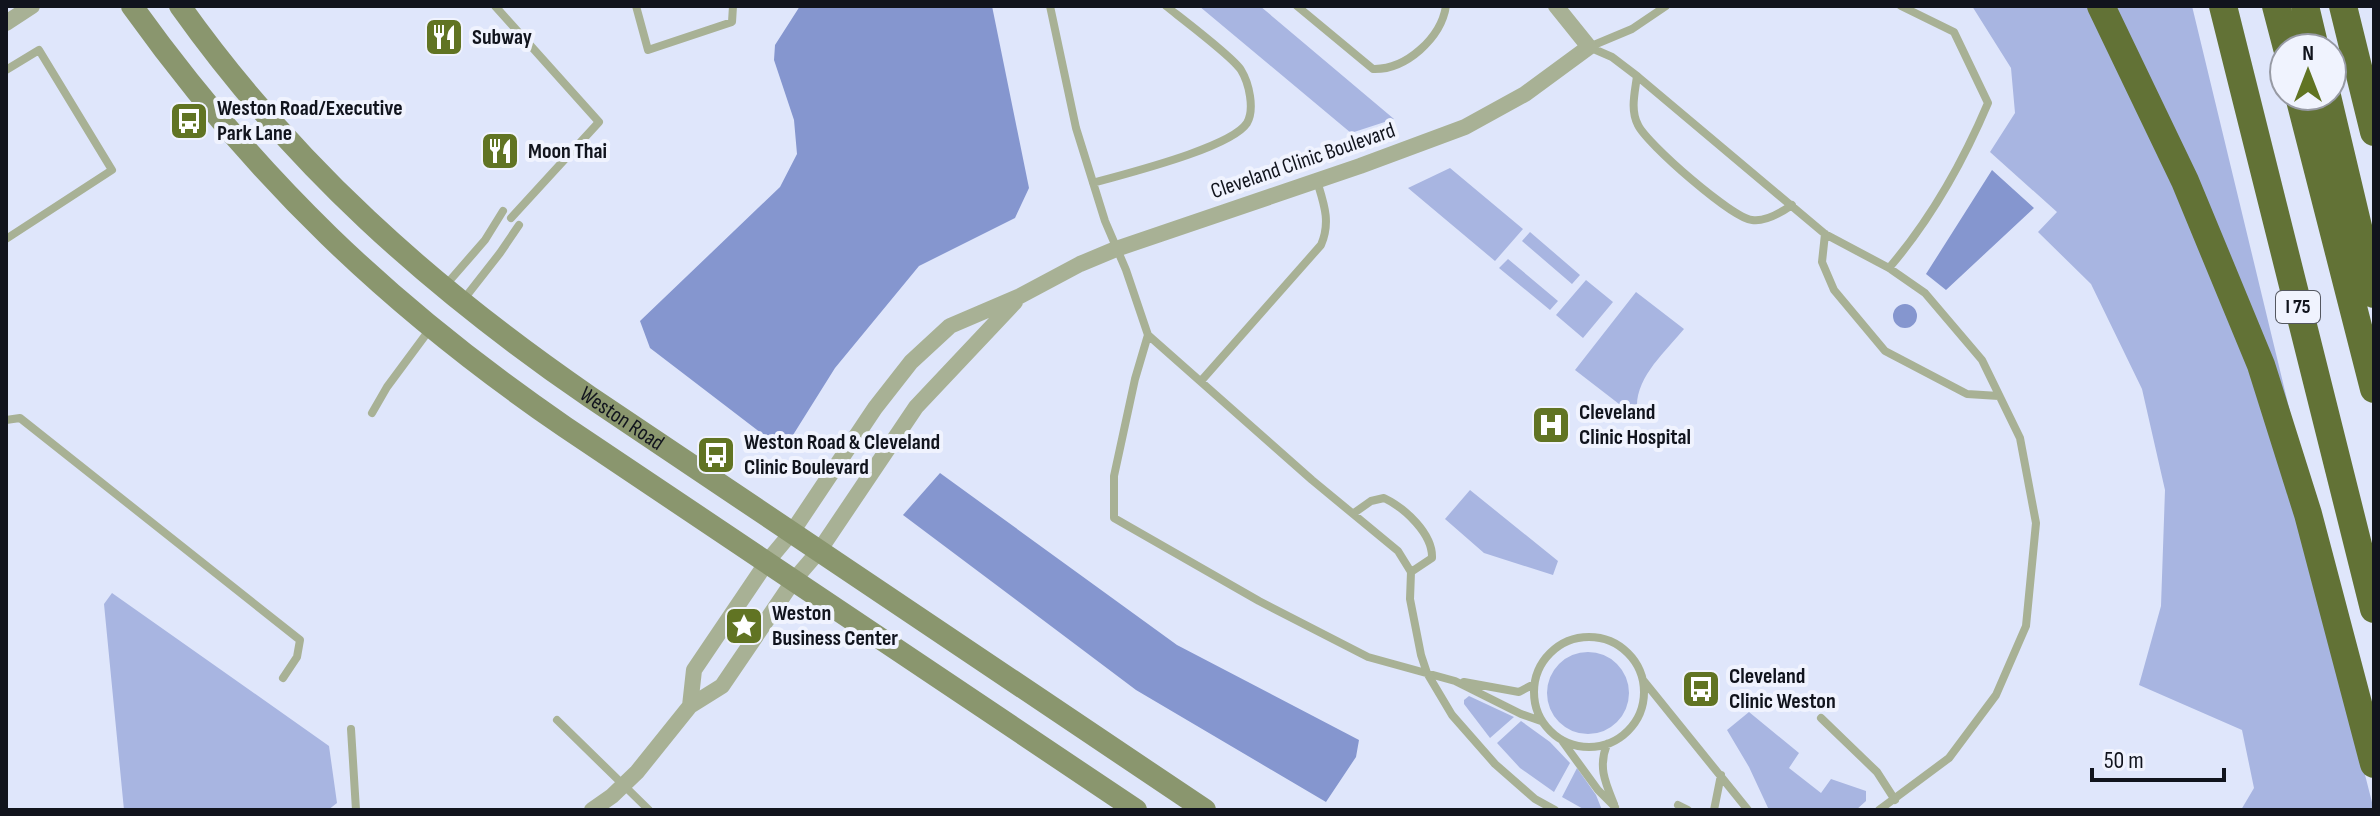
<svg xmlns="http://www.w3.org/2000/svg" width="2380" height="816" font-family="'Sofia Sans Condensed',sans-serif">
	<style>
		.green { fill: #a8b5e1 }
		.water { fill: #8596cf }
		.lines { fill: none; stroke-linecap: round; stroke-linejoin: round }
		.service { stroke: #a8b195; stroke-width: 8 }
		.minor { stroke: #a8b195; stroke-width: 16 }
		.secondary { stroke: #8a966e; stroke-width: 22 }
		.motorway { stroke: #627236; stroke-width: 28 }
		.labels { text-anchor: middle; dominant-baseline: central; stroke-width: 8; stroke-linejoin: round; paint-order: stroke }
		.shield { fill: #f0f3fe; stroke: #545760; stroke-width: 2 }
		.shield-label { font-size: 20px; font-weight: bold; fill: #11141d }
		.poi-label { font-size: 22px; font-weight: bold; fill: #11141d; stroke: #f0f3fe; text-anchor: start }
		.street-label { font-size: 22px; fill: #11141d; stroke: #f0f3fe }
	</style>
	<rect width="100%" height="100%" fill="#dfe6fb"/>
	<path class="green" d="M1199 6H1260L1394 119 1351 133Z
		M1972 6H2088L2158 141 2225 304 2276 447 2322 607 2374 810H2241L2254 788 2242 730 2139 685 2161 606 2165 490 2142 389 2091 284 2038 232 2057 212 1990 152 2015 113 2011 68Z
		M2112 6H2192L2299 449Z
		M1450 168 1523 229 1495 261 1408 188Z
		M1530 232 1580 275 1572 284 1522 241Z
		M1508 259 1558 301 1550 310 1499 268Z
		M1586 280 1613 302 1583 338 1556 315Z
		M1636 292 1684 329C1666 351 1636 377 1637 407L1632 414 1575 370Z
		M1470 490 1558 561 1553 575 1484 553 1445 519Z
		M112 593 329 746 337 803 328 810H124L104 604Z
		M1547 693a41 41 0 1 1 82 0a41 41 0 1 1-82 0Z
		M1469 696 1514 717 1490 738 1464 704V700Z
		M1749 712 1799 753 1789 768 1821 793 1831 779 1866 791V801L1856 810H1769L1749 767 1727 730Z
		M1521 721 1550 742 1570 763 1554 792 1520 768 1497 743Z
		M1577 768 1596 795 1602 810H1585L1562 797Z"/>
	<path class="water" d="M800 6H992L1029 188 1015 218 919 266 835 368 793 435 774 443 650 348 640 321 780 187 797 154 794 120 774 60 775 45Z
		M1992 170 2034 208 1946 290 1926 274Z
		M1893 316a12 12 0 1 1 24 0a12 12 0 1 1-24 0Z
		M940 473 1177 645 1359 740 1356 757 1326 802 1136 690 903 515Z"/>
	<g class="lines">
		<path class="service" d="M495 6 599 122 511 218
			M636 6 648 50 732 22 733 6
			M1050 6 1076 128 1105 221 1126 270 1148 335 1312 480 1398 551 1411 572 1410 599 1421 655 1427 673 1452 715 1495 764 1535 799 1555 810
			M1297 6 1373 69C1406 70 1441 38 1446 6
			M1589 47 1612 57 1637 76 1825 234 1889 268 1925 293 1982 360 2020 438 2036 523 2026 626 1996 695 1949 758 1879 810
			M1589 47 1632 29 1666 6
			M6 70 39 50 112 170 6 239
			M1637 76C1635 92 1630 110 1638 125 1647 144 1732 218 1752 220 1765 222 1782 212 1792 205
			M1093 183C1124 174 1231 148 1247 123 1255 109 1249 83 1241 70 1233 57 1181 18 1166 6
			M1825 234 1822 262 1834 290 1885 351 1967 394 1999 396
			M1889 268C1931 219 1963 162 1988 103L1954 32 1901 6
			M445 286 485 240 503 211
			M464 299 500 253 519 225
			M1148 335 1135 379 1114 476V518L1259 601 1368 657 1455 681 1521 714 1541 721
			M1201 381 1321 245C1331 222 1324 204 1317 181
			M372 413 387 387 430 329
			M6 420 20 418 300 640 297 657 283 678
			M1354 513 1371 501 1384 498C1405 508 1433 534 1432 558L1411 572
			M1534 692a55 55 0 1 1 110 0a55 55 0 1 1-110 0Z
			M1643 680 1748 810
			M1464 682 1519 692 1534 684
			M1821 718 1877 772 1895 800
			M557 720 649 810
			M351 729 356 810
			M1563 742 1598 790 1615 807
			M1607 744C1598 767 1605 782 1614 804
			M1678 805 1688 810
			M1714 810 1721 775"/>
		<path class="minor" d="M6 23 32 6
			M690 706 694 670 767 562 792 532 875 408 911 362 950 326 1020 296 1080 264 1116 249 1360 166 1465 127 1525 94 1589 47 1556 6
			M592 810 612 796 637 772 690 706 722 686 794 580 819 551 916 407 1015 302"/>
		<g class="secondary">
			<path d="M132 6C256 179 390 307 565 427L1136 810"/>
			<path id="s1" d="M180 6C293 165 430 287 590 397L1205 810"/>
		</g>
		<path class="motorway" d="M2101 6 2185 181 2261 365 2308 514 2374 764
			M2223 6 2374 609
			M2276 6 2287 48
			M2305 6 2315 48
			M2343 6 2374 132
			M2299 96 2374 389
			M2327 96 2374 294"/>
	</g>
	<defs>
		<g id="restaurant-square" transform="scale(2)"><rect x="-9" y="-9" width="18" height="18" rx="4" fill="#617423" stroke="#f0f3fe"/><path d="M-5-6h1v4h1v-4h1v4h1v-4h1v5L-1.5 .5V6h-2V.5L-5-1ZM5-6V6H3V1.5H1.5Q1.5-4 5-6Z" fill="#fff"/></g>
		<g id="bus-square" transform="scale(2)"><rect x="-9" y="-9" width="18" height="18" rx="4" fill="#617423" stroke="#f0f3fe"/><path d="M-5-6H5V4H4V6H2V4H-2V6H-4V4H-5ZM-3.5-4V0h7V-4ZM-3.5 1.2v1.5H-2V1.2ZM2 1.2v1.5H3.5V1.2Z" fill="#fff"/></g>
		<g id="hospital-square" transform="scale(2)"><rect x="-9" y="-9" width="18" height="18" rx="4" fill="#617423" stroke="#f0f3fe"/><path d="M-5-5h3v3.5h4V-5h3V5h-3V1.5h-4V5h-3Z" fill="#fff"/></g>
		<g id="sight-square" transform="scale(2)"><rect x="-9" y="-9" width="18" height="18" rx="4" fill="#617423" stroke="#f0f3fe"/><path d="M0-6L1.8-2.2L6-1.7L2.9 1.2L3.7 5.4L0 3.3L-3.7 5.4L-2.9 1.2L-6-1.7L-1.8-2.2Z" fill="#fff"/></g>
	</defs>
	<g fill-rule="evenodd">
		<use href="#restaurant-square" x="444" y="37"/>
		<use href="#bus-square" x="189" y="121"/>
		<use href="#restaurant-square" x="500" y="151"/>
		<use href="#hospital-square" x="1551" y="425"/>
		<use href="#bus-square" x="716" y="455"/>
		<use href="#sight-square" x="744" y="626"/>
		<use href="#bus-square" x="1701" y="689"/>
	</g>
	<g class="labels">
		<rect class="shield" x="2276" y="291" width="44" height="32" rx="6"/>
		<g class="shield-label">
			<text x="2298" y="307">I 75</text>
		</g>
		<g class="poi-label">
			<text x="472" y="37">Subway</text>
			<text x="217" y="108">Weston Road/Executive<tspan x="217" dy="25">Park Lane</tspan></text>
			<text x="528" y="151">Moon Thai</text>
			<text x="1579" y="412">Cleveland<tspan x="1579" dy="25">Clinic Hospital</tspan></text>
			<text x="744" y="442">Weston Road &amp; Cleveland<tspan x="744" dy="25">Clinic Boulevard</tspan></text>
			<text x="772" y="613">Weston<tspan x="772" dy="25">Business Center</tspan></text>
			<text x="1729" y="676">Cleveland<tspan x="1729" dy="25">Clinic Weston</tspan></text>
		</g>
		<g class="street-label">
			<text transform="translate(1303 161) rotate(-19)">Cleveland Clinic Boulevard</text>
			<text stroke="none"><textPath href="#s1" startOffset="608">Weston Road</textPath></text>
		</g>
	</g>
	<rect width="2380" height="816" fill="none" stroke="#11141d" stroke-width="16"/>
	<g transform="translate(2308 72)"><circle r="38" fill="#f0f3fe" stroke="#979aa4" stroke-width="2"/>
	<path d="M0-6L14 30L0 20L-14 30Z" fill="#617423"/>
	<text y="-12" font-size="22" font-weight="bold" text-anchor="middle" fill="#11141d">N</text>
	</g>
	<path d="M2092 768v12h132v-12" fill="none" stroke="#11141d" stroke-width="4"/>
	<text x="2104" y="768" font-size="24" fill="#11141d" stroke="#f0f3fe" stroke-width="6" paint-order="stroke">50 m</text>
</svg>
